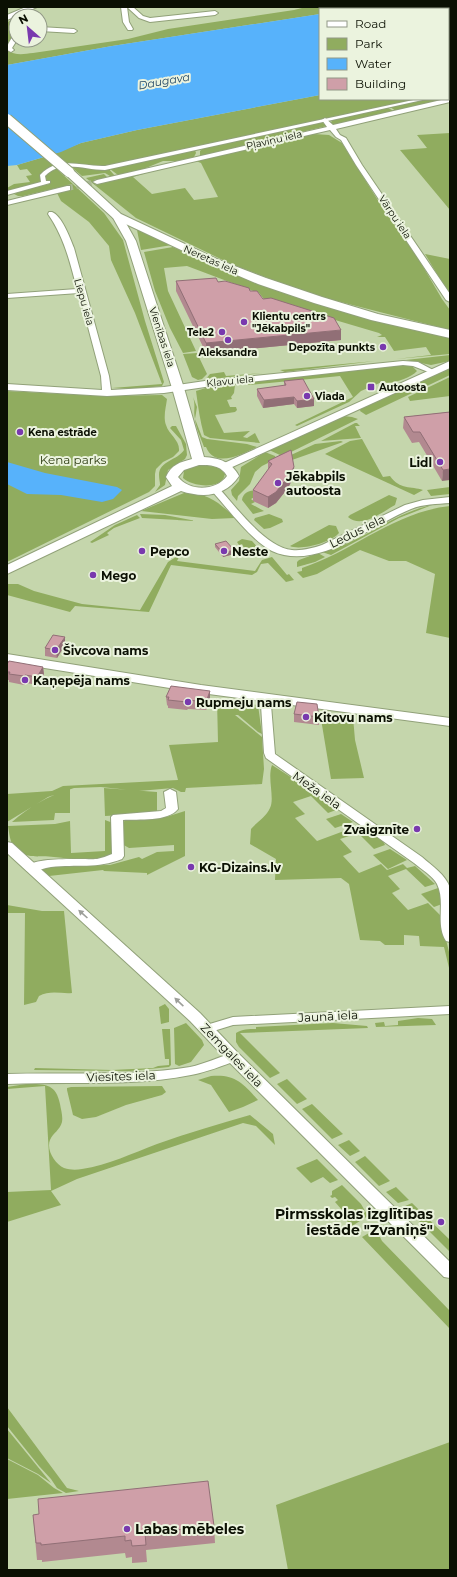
<svg xmlns="http://www.w3.org/2000/svg" width="457" height="1577" font-family="Montserrat,sans-serif">
	<style>
		.green { fill: #90ac5f }
		.water { fill: #57b2fb }
		.lines { fill: none; stroke-linecap: round; stroke-linejoin: round }
		.minor-tunnel { stroke: #a9b893; stroke-width: 6; stroke-dasharray: 6 3.5; stroke-linecap: butt }
		.pedestrian-casing { stroke: #91a179; stroke-width: 2 }
		.minor-casing { stroke: #91a179; stroke-width: 2 }
		.tertiary-casing { stroke: #91a179; stroke-width: 2 }
		.secondary-casing { stroke: #91a179; stroke-width: 2 }
		.primary-casing { stroke: #91a179; stroke-width: 2 }
		.pedestrian { fill: #fff; fill-rule: evenodd }
		.minor { fill: #fff; fill-rule: evenodd }
		.tertiary { fill: #fff; fill-rule: evenodd }
		.secondary { fill: #fff; fill-rule: evenodd }
		.primary { fill: #fff; fill-rule: evenodd }
		.primary-bridge-casing { stroke: #91a179; stroke-width: 12; stroke-linecap: butt }
		.primary-bridge { stroke: #fff; stroke-width: 10 }
		.wall { fill: #b28990 }
		.shaded-wall { fill: #916f76 }
		.building { fill: #cf9fa8; stroke: #916f76 }
		.oneway { fill: #9d9f9a }
		.poi-dot { fill: #7939ae; stroke: #ebf3de; stroke-width: 1.5 }
		.labels { text-anchor: middle; dominant-baseline: central; stroke-width: 4; stroke-linejoin: round; paint-order: stroke }
		.far-street-label { font-size: 10px; fill: #0b1003; stroke: #ebf3de }
		.far-poi-label { font-size: 10px; font-weight: bold; fill: #0b1003; stroke: #ebf3de; text-anchor: start }
		.far-water-label { font-size: 11px; font-style: italic; fill: #214664; stroke: #ebf3de }
		.park-label { font-size: 12px; fill: #2f3e13; stroke: #ebf3de }
		.poi-label { font-size: 12px; font-weight: bold; fill: #0b1003; stroke: #ebf3de; text-anchor: start }
		.street-label { font-size: 12px; fill: #0b1003; stroke: #ebf3de }
		.near-poi-label { font-size: 14px; font-weight: bold; fill: #0b1003; stroke: #ebf3de; text-anchor: end }
	</style>
	<rect width="100%" height="100%" fill="#c5d6ac"/>
	<path class="green" d="M306 7H367L354 9H320V14L112 46 7 65V50C15 56 24 54 33 53L128 39 168 29 294 10Z
		M16 19V30L7 49V22Z
		M320 95V99H421L99 168 68 164 55 153 81 143 137 130Z
		M448 95H450V99L396 111 390 107 429 99H448Z
		M388 108 394 111 334 125 331 124V122L333 120Z
		M320 122 325 124 327 126 200 156V151L203 148Z
		M450 133V210L400 150 427 148 417 135Z
		M314 134 329 135 342 143 384 210 418 258 442 299 450 310V330L329 299 283 284 231 264 136 218 86 178 104 174 107 177 97 180 141 174H143L133 177 152 194 185 188 194 200 218 197 201 163 196 161 172 166Z
		M195 150 196 153 194 157 177 161H163L141 170 118 175 110 169Z
		M44 157 104 213 123 240 145 321 164 382 162 386 135 389 112 388 162 384 135 313 111 260 109 246 89 222 61 201 57 193 61 187 23 196H18L14 194 24 190 49 184 45 182 7 192V188L14 184 30 182 26 176 32 175 27 169 20 170 17 165Z
		M69 165 108 168 115 176H110L105 173 82 176Z
		M137 230H140L172 245 141 250Z
		M173 247C263 290 353 315 450 338V354L396 359 431 355 426 347 394 351 385 337H377L382 335 379 333 264 299 259 293 187 266 164 268 168 291 196 351 183 353 170 328 155 291 144 252Z
		M425 254 450 259V295L449 294Z
		M197 353 207 374 202 379 198 380 192 377 183 354Z
		M450 355V361L431 365 406 360Z
		M375 361 285 372 280 370Z
		M401 365 412 366 417 371C411 378 391 385 382 382L361 391 349 402 297 426 295 425 353 397 340 376 249 385 246 384 247 382Z
		M450 368V375L366 415 360 411 361 408Z
		M224 372 226 376 263 373 205 380 210 374Z
		M450 377V396L410 401 408 397Z
		M230 384 235 385 234 393 231 397 232 399 227 400 230 407H236L237 410 235 412 215 415 224 433 250 431 243 437 247 438 255 433 260 443 210 438 204 435C200 421 198 406 196 391L209 387V386Z
		M7 391 102 396 162 395 167 399C166 407 163 417 166 425 169 435 180 440 179 451L173 457 163 462 156 469 155 474V486L149 492 7 562Z
		M193 397 197 407 195 419 202 437 207 439 247 444 257 447C242 454 215 469 206 447H204C201 438 196 429 195 419 193 411 196 406 193 397Z
		M344 416 352 417 358 419 285 455H280L269 450Z
		M355 423H357L360 426H355L361 438 321 441Z
		M172 426H176L186 444 187 455 185 459 168 470 165 485 155 492 160 485C160 482 159 479 159 475 159 461 178 460 184 450L181 440 170 428Z
		M362 439 383 477 390 476C400 490 411 486 423 490L414 495 325 454 350 441Z
		M341 441 343 442 292 460 291 455 315 444Z
		M265 452 275 456 276 459 262 466 255 472 250 484 238 496 237 501 232 495 231 490 239 481 241 467Z
		M199 465 219 467 225 474C223 490 192 487 183 478L184 471 187 468Z
		M450 487V494L431 496 427 490Z
		M255 490H261L258 495 251 499 255 502 251 504 264 511 253 514 242 500C243 493 248 491 255 490Z
		M184 493C207 492 220 503 235 518L212 519 141 511Z
		M389 495 397 498 395 505C382 512 362 529 348 517L350 515Z
		M432 505 399 518 331 555 322 552C362 543 392 513 432 505Z
		M450 506V638L426 633 435 574 406 561H389L360 550 317 574 303 578 297 572 302 571V568C354 551 394 512 450 506Z
		M140 514 165 515 196 521 142 518Z
		M269 514 282 519 283 522 270 528 264 529 254 520 255 518Z
		M137 515 140 518 114 528 107 533 109 535 92 543 90 542 115 525Z
		M329 525 336 526 339 533C332 542 301 551 290 546Z
		M242 539 252 541 259 549 256 551 257 553H251L246 552 242 544 239 545 237 542Z
		M318 553 325 557 315 562 297 567V562L299 560Z
		M176 557H179L177 561 255 571 262 560 272 557 287 575 289 574 294 580 286 582 268 563 261 564 257 572 252 575 171 565 149 612 75 606 70 612 7 595V584H18L34 591 82 604 140 610 168 562Z
		M217 700 258 705 262 734 258 732 238 715H235L262 737 264 769 262 784 186 788 185 792H181L173 788 139 791 101 787 74 788 48 797 7 822V794L52 791 63 786 178 780 169 745 218 742Z
		M320 713 353 717 355 740 364 778 331 779Z
		M272 765 300 783 336 810 328 813 311 796 293 802 305 814 295 818 317 841 344 831 349 836 340 839 352 852 343 856 359 873 381 864 387 870 403 864 407 868 415 866 435 884 425 887 406 869 388 876 400 889 392 893 408 910 428 903 440 915 450 956V972L444 947 420 946 419 936 404 935V945H385L380 941 360 940 349 884 341 878 275 880 276 859 250 844 251 829C257 822 266 817 270 808 275 798 267 778 272 765Z
		M104 788 157 792V813L105 816Z
		M70 789V813H55L54 820 12 822C29 807 48 796 70 789Z
		M185 811V856L147 875V873L104 871 103 870 49 876 39 868 40 866 110 865 139 857 142 859 157 852 174 851V845L129 848 122 844 123 822 130 818 166 817Z
		M341 814 353 822 335 828 326 819Z
		M105 820 113 823 114 853C95 863 74 859 54 857 40 855 23 860 14 847 10 842 9 832 8 826L55 824 70 821 71 853 105 851Z
		M364 830 383 841 385 845 374 849 357 832Z
		M390 849 407 860 388 869 373 855Z
		M438 888 442 894V904L434 907 421 894Z
		M7 905 42 911H64L72 993C61 994 50 990 39 996L36 1002 24 1005 25 913H7Z
		M165 1004 169 1009V1022L161 1024 159 1007Z
		M418 1018 432 1019 436 1025 376 1027 375 1023 384 1022 385 1026 398 1025V1021Z
		M186 1023 202 1040 204 1045 191 1062 179 1066 175 1064 174 1028Z
		M333 1023 367 1026 368 1028 240 1033 280 1073 270 1078 239 1047 236 1042V1033C242 1029 249 1029 256 1029V1027Z
		M162 1029H170L171 1065 169 1067 130 1071 34 1070 35 1068 112 1070 153 1068 158 1066 169 1065V1059H165Z
		M211 1076C235 1074 243 1083 258 1100L243 1107 229 1112 211 1085 198 1080Z
		M287 1079 307 1099 297 1104 277 1084Z
		M26 1084C44 1084 56 1083 60 1104 61 1110 63 1116 62 1122 60 1130 53 1133 50 1140 46 1150 55 1164 64 1168 70 1170 76 1170 82 1169 108 1165 133 1153 157 1144 188 1133 219 1124 250 1115L273 1134 275 1145 256 1126 243 1123 77 1179 51 1191 61 1205 7 1222V1192L51 1190 45 1086 7 1089V1087Z
		M162 1086 166 1092 162 1095 126 1105 96 1117 82 1119 73 1115 67 1090V1088L71 1087Z
		M312 1104 343 1134 332 1139 302 1109Z
		M349 1140 360 1151 350 1156 338 1145Z
		M365 1156 390 1181 379 1186 355 1162Z
		M317 1159 338 1180 330 1183 323 1177 311 1183 296 1168Z
		M342 1185 361 1204 368 1216 352 1226 338 1212 342 1210 335 1202 338 1200 335 1197 332 1198 330 1196 332 1195V1191Z
		M396 1187 409 1200 398 1203 386 1192Z
		M412 1203 450 1240V1252L419 1221 403 1210V1207Z
		M376 1229 382 1241 450 1311V1329L362 1237Z
		M7 1407 67 1488 79 1491 66 1493 57 1488 51 1479 39 1466 7 1426Z
		M7 1429 51 1483 38 1474 7 1458Z
		M450 1442V1570H288L276 1505Z
		M7 1459 38 1475 54 1488 63 1493 7 1499Z"/>
	<path class="water" d="M367 7H450V76L448 77V9H354Z
		M320 14V95L137 130 81 143 61 152 17 165 7 166V65L112 46Z
		M7 462 45 473 117 487 122 490 113 499 102 502 61 495 27 494 7 484Z"/>
	<g class="lines">
		<path class="minor-tunnel" d="M67 188 97 182"/>
		<g class="pedestrian-casing">
			<path id="pedestrian" d="M448 93H450V95H448Z
				M418 99H427L105 170C84 170 61 159 45 176L46 181H50V183L7 195V191L41 182 40 175C59 155 81 167 105 166Z"/>
		</g>
		<g class="minor-casing">
			<path id="minor" d="M121 7H127L129 22 133 29 132 30H128L123 22Z
				M127 7H133L143 16 150 18 215 11 218 13 215 15 150 22 139 18Z
				M23 10 31 16H24L20 12Z
				M40 27 74 29 77 31 74 33 40 31Z
				M16 35V40H17L12 48 14 50 11 52 7 50C7 45 11 37 16 35Z
				M450 98V102L336 129 340 135 346 138 362 165 450 294V302L446 300 356 165 341 140 336 137 330 130 97 184 93 182 97 180 327 127 322 120 325 118 333 125Z
				M67 186H70V190L7 205V201Z
				M49 212H52C62 216 70 238 74 248L109 376 111 390 164 387 205 381 403 361 418 362 435 371 431 373 413 366 403 365 205 387 164 393 107 396 7 390V384L102 390 101 376 79 293 7 298V294L77 289C70 262 64 237 48 214Z
				M215 486 218 487C235 506 266 548 292 550 302 551 313 548 322 545L405 505 423 500 450 497V503C437 504 423 504 411 509 371 525 317 572 272 551 253 542 227 508 212 491L210 489Z
				M270 695 275 698 271 705 275 754 422 857C432 866 446 875 450 888V942L446 941C435 924 446 902 437 884 433 876 421 869 414 863L266 758 264 753 261 705 266 696Z
				M170 789 176 792 178 809C168 822 138 819 123 820L124 856 122 859C97 869 77 864 51 867 43 868 35 873 27 871L25 868C34 856 82 860 97 859 102 858 107 856 112 854L111 817 113 815 161 811 166 808 164 792Z
				M450 1006V1014L233 1025 207 1033 203 1032 201 1029 203 1026 233 1017Z
				M233 1053 238 1054 239 1057 238 1060C222 1066 207 1072 191 1075 130 1087 68 1081 7 1084V1074C68 1072 129 1077 190 1067 205 1064 218 1057 233 1053Z"/>
		</g>
		<g class="tertiary-casing">
			<path id="tertiary" d="M450 361V368L230 468 226 469 221 466 222 464Z
				M7 842 12 843 200 1013 238 1053 450 1262V1278L444 1277 228 1061 190 1021 7 853Z"/>
		</g>
		<g class="secondary-casing">
			<path id="secondary" d="M26 7H37L7 20V15Z
				M117 213 122 216 136 241 184 388 204 457C219 458 232 462 239 476 225 497 203 498 181 491L7 574V565L172 486 166 477C171 465 180 462 192 459L172 388 126 241 112 216ZM199 465C210 465 221 465 227 476 216 491 190 492 178 477L184 470Z
				M7 654 201 685 450 718V726L201 693 7 662Z"/>
		</g>
		<g class="primary-casing">
			<path id="primary" d="M69 169 73 170 121 214 219 260 266 278 322 297 378 314 450 330V338L371 320 314 303 258 284 211 264 113 218 65 174 64 172Z"/>
		</g>
		<use href="#pedestrian" class="pedestrian"/>
		<use href="#minor" class="minor"/>
		<use href="#tertiary" class="tertiary"/>
		<use href="#secondary" class="secondary"/>
		<use href="#primary" class="primary"/>
		<g class="primary-bridge-casing">
			<path id="primary-bridge" d="M7 119 69 172"/>
		</g>
		<use href="#primary-bridge" class="primary-bridge"/>
	</g>
	<path class="wall" d="M176 281 218 282 250 291 263 299 341 340 206 353 176 291Z
		M284 381 314 406 297 408 294 404 263 408 257 396V389L284 386Z
		M450 412 442 481 419 442 412 443 403 428 404 417Z
		M268 461 294 467 293 478 288 488 276 503 268 508 253 501V490L268 470Z
		M215 544 234 554 223 557 215 547Z
		M65 645 57 658 45 656V648Z
		M7 664 43 667 44 675 38 685 26 683 24 685 9 682V680H7Z
		M210 691V699L206 710 188 709 187 710 168 708V706L167 705 166 697Z
		M294 714 319 717V725L294 722Z
		M33 1515 214 1526 215 1543 146 1550 147 1562 132 1563V1557L126 1558 125 1553 42 1562V1560H37Z"/>
	<path class="shaded-wall" d="M341 330V340L206 353V343Z
		M294 397V404L263 408 264 400Z
		M314 399V406L297 408V401Z
		M294 467 293 478 288 488 276 503 268 508V497Z
		M450 469V480L442 481 443 470Z
		M234 550V554L223 557V553Z
		M65 637V645L57 658 56 650Z
		M43 667 44 675 38 685 37 677Z
		M25 675 26 683 24 685V676Z
		M210 691V699L206 710V702Z"/>
	<path class="building" d="M216 278 218 282 225 281 249 288 250 291H257L263 299 271 298 334 318 341 330 206 343 176 281Z
		M303 379 314 399 297 401 294 397 264 400 257 389 286 385 284 381Z
		M450 412V469L443 470 420 432H413L404 417Z
		M291 450 294 467 288 477 276 492 268 497 253 490 272 464 268 461Z
		M226 541 234 550 223 553 215 544Z
		M53 635 65 637 56 650 45 648Z
		M9 661 43 667 37 677 25 675 24 676 9 674 10 672H7V664Z
		M171 686 210 691 206 702 188 700 187 702 168 700 169 697H166Z
		M297 702 317 704 319 717 294 714Z
		M208 1481 214 1526 145 1533 146 1545 132 1546 131 1540 125 1541V1536L41 1545V1543H36L33 1515 39 1514 38 1499Z"/>
	<defs><path id="oneway-solid" d="M-6-.8H1V-3.2L6.5 0L1 3.2V.8H-6Z"/></defs>
	<g class="oneway">
		<use href="#oneway-solid" transform="translate(83 914) rotate(-138)"/>
		<use href="#oneway-solid" transform="translate(179 1002) rotate(-137)"/>
	</g>
	<g class="poi-dot">
		<circle cx="244" cy="322" r="4"/>
		<circle cx="222" cy="332" r="4"/>
		<circle cx="228" cy="340" r="4"/>
		<circle cx="383" cy="347" r="4"/>
		<rect x="367" y="383" width="8" height="8" rx="2"/>
		<circle cx="307" cy="396" r="4"/>
		<circle cx="20" cy="432" r="4"/>
		<circle cx="440" cy="462" r="4"/>
		<circle cx="278" cy="483" r="4"/>
		<circle cx="142" cy="551" r="4"/>
		<circle cx="224" cy="551" r="4"/>
		<circle cx="93" cy="575" r="4"/>
		<circle cx="55" cy="650" r="4"/>
		<circle cx="25" cy="680" r="4"/>
		<circle cx="188" cy="702" r="4"/>
		<circle cx="306" cy="717" r="4"/>
		<circle cx="417" cy="829" r="4"/>
		<circle cx="191" cy="867" r="4"/>
		<circle cx="441" cy="1222" r="4"/>
		<circle cx="127" cy="1529" r="4"/>
	</g>
	<g class="labels">
		<g class="far-street-label">
			<text transform="translate(274 140) rotate(-13)">Pļaviņu iela</text>
			<text transform="translate(395 217) rotate(56)">Vārpu iela</text>
			<text transform="translate(211 260) rotate(24)">Neretas iela</text>
			<text transform="translate(84 302) rotate(74)">Liepu iela</text>
			<text transform="translate(162 337) rotate(72)">Vienības iela</text>
			<text transform="translate(230 381) rotate(-6)">Kļavu iela</text>
		</g>
		<g class="far-poi-label">
			<text x="252" y="316">Klientu centrs<tspan x="252" dy="12">"Jēkabpils"</tspan></text>
			<text x="214" y="332" text-anchor="end">Tele2</text>
			<text x="375" y="347" text-anchor="end">Depozīta punkts</text>
			<text x="228" y="352" text-anchor="middle">Aleksandra</text>
			<text x="379" y="387">Autoosta</text>
			<text x="315" y="396">Viada</text>
			<text x="28" y="432">Kena estrāde</text>
		</g>
		<g class="far-water-label">
			<text transform="translate(164 81) rotate(-10)">Daugava</text>
		</g>
		<g class="park-label">
			<text x="73" y="459">Kena parks</text>
		</g>
		<g class="poi-label">
			<text x="432" y="462" text-anchor="end">Lidl</text>
			<text x="286" y="476">Jēkabpils<tspan x="286" dy="14">autoosta</tspan></text>
			<text x="150" y="551">Pepco</text>
			<text x="232" y="551">Neste</text>
			<text x="101" y="575">Mego</text>
			<text x="63" y="650">Šivcova nams</text>
			<text x="33" y="680">Kaņepēja nams</text>
			<text x="196" y="702">Rupmeju nams</text>
			<text x="314" y="717">Kitovu nams</text>
			<text x="409" y="829" text-anchor="end">Zvaigznīte</text>
			<text x="199" y="867">KG-Dizains.lv</text>
		</g>
		<g class="street-label">
			<text transform="translate(357 531) rotate(-26)">Ledus iela</text>
			<text transform="translate(317 790) rotate(35)">Meža iela</text>
			<text transform="translate(328 1016) rotate(-3)">Jaunā iela</text>
			<text transform="translate(232 1055) rotate(46)">Zemgales iela</text>
			<text transform="translate(121 1076) rotate(-2)">Viesītes iela</text>
		</g>
		<g class="near-poi-label">
			<text x="433" y="1214">Pirmsskolas izglītības<tspan x="433" dy="16">iestāde "Zvaniņš"</tspan></text>
			<text x="135" y="1529" text-anchor="start">Labas mēbeles</text>
		</g>
	</g>
	<rect width="457" height="1577" fill="none" stroke="#0b1003" stroke-width="16"/>
	<rect x="319" y="8" width="130" height="92" fill="#ebf3de" stroke="#919886"/>
	<rect x="327" y="21" width="20" height="6" fill="#ffffff" stroke="#919886"/>
	<text x="355" y="28" font-size="12" fill="#0b1003">Road</text>
	<rect x="327" y="38" width="20" height="12" fill="#90ac5f" stroke="#919886"/>
	<text x="355" y="48" font-size="12" fill="#0b1003">Park</text>
	<rect x="327" y="58" width="20" height="12" fill="#57b2fb" stroke="#919886"/>
	<text x="355" y="68" font-size="12" fill="#0b1003">Water</text>
	<rect x="327" y="78" width="20" height="12" fill="#cf9fa8" stroke="#919886"/>
	<text x="355" y="88" font-size="12" fill="#0b1003">Building</text>
	<g transform="translate(28 28) rotate(332)"><circle r="19" fill="#ebf3de" stroke="#919886"/>
	<path d="M0-3L7 15L0 10L-7 15Z" fill="#7939ae"/>
	<text y="-6" font-size="11" font-weight="bold" text-anchor="middle" fill="#0b1003">N</text>
	</g>
</svg>
